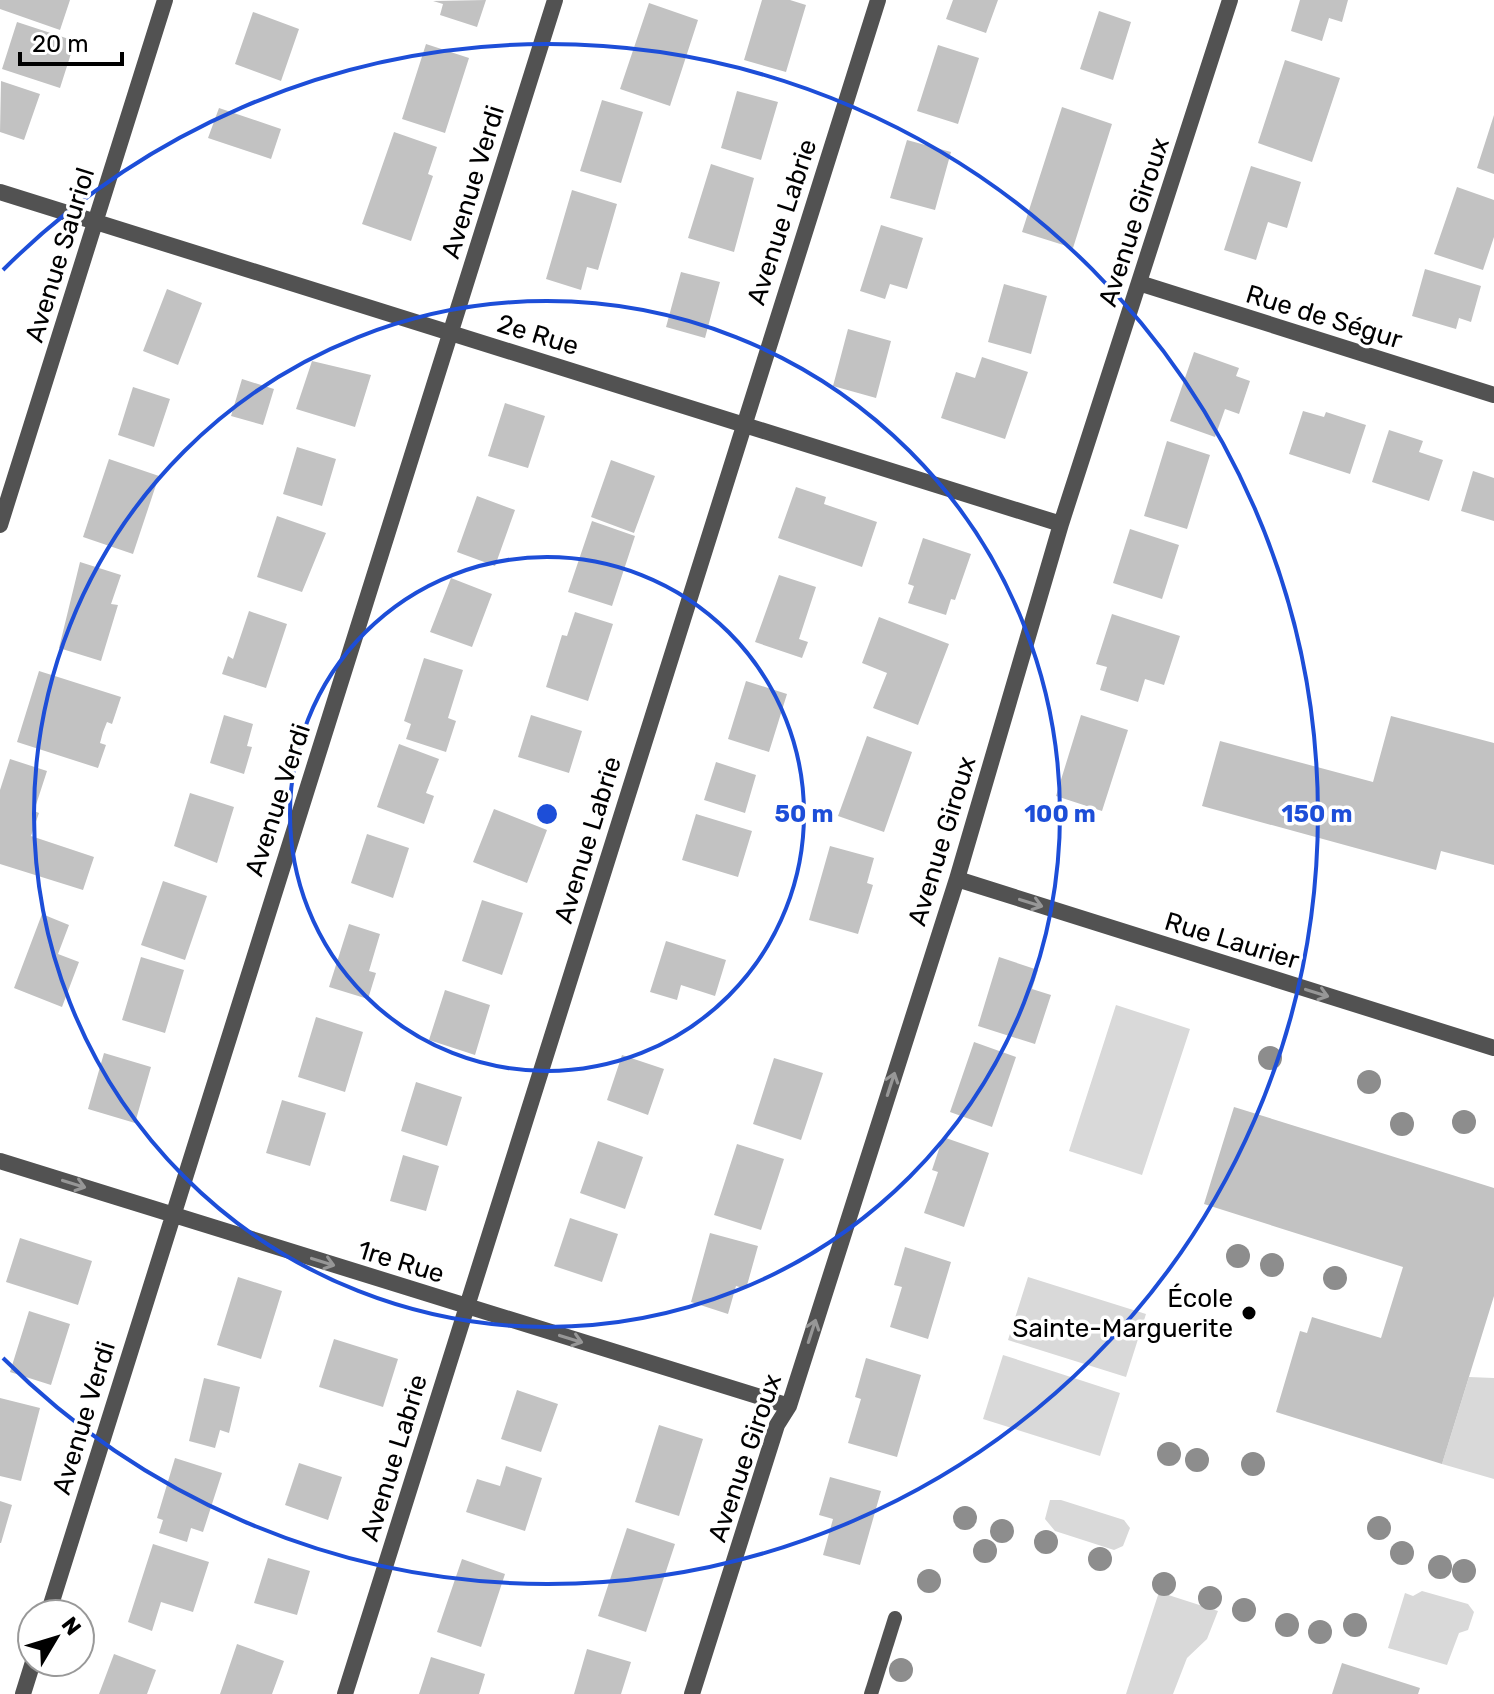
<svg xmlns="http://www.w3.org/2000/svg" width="1494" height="1694" font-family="Rubik,sans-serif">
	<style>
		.green { fill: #d9d9d9 }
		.building { fill: #c2c2c2 }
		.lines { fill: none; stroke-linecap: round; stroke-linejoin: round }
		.service { stroke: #525252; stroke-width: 14 }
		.minor { stroke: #525252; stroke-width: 16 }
		.tree { fill: #8d8d8d }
		.oneway { stroke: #979797 }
		.ring { fill: none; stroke: #1d4ed8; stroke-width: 4 }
		.poi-dot { fill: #000; stroke: #fff; stroke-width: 3 }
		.labels { text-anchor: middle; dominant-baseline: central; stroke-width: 7; stroke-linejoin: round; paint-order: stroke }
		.street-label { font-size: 26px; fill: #000; stroke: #fff }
		.poi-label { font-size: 26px; fill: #000; stroke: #fff; text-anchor: end }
		.centre { fill: #1d4ed8; stroke: #fff; stroke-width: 4 }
		.ring-label { font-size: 24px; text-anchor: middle; font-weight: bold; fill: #1d4ed8; stroke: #fff; stroke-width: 7; stroke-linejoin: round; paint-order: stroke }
	</style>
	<rect width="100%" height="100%" fill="#fff"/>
	<path class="green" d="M1116 1005 1190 1029 1142 1175 1069 1151Z
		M1028 1277 1146 1314 1126 1377 1008 1340Z
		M1003 1355 1120 1393 1100 1456 983 1419Z
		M1469 1377 1494 1378V1479L1442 1464Z
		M1050 1500H1061L1124 1520 1130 1528 1123 1546 1114 1550 1055 1531 1045 1519Z
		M1422 1591 1468 1604 1474 1612 1468 1630 1459 1633 1447 1665 1388 1648 1405 1593 1413 1596Z
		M1159 1592 1218 1611 1207 1639 1187 1658 1173 1694H1126Z"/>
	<path class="building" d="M0 0H70L60 30 0 9Z
		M486 0 477 27 440 15 443 4 433 1Z
		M762 0H790L806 5 786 72 744 60Z
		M953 0H998L986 33 946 19Z
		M1300 0H1348L1342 22 1329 18 1322 41 1291 31Z
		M649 3 698 20 670 106 620 89Z
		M1099 11 1131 22 1113 80 1080 69Z
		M253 12 299 29 281 81 235 64Z
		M17 22 75 41 60 88 2 69Z
		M426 44 469 58 445 133 402 119Z
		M938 45 979 58 958 124 917 111Z
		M1285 60 1340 78 1312 162 1258 143Z
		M1 81 40 94 24 140 0 132Z
		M737 91 778 102 761 160 721 148Z
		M602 100 643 112 621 183 580 171Z
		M1062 107 1112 124 1073 248 1022 232Z
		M219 108 281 129 271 159 208 138Z
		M1494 115V174L1477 168Z
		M394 132 437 147 428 174 433 176 411 241 362 224Z
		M907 140 951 152 935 210 890 198Z
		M711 164 754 178 734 252 688 238Z
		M1251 166 1301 182 1287 228 1268 222 1256 260 1224 250Z
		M1457 187 1494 200V237L1483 270 1434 254Z
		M572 190 617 204 598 270 587 267 581 290 546 279Z
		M881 225 923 238 907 289 890 284 885 299 860 291Z
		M1425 269 1481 286 1471 322 1459 318 1456 329 1412 316Z
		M681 272 720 282 705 338 666 327Z
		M1004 284 1047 296 1031 354 988 342Z
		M167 289 202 303 178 365 143 351Z
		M848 329 891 341 876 398 833 386Z
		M1194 352 1239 368 1236 376 1250 381 1239 414 1225 409 1215 437 1170 421Z
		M982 357 1028 372 1005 439 941 418 956 372 975 378Z
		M312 361 371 375 355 427 296 409Z
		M242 379 274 389 263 425 231 416Z
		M133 387 170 399 154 447 118 435Z
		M505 403 545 416 528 468 488 456Z
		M1303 411 1324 417 1326 412 1366 425 1350 474 1289 454Z
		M1389 430 1423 441 1419 452 1443 460 1429 501 1372 482Z
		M1167 441 1210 455 1187 529 1144 516Z
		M297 447 336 459 322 506 283 494Z
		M109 459 159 476 133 554 83 537Z
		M611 460 655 476 634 533 591 517Z
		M1473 471 1494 478V521L1461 511Z
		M796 487 826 497 824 504 877 522 862 567 778 538Z
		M477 496 515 510 495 566 457 552Z
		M277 516 326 533 302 592 257 577Z
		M592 521 635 536 612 606 568 592Z
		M1130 529 1179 545 1162 599 1113 583Z
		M923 538 971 554 955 600 951 599 946 615 908 603 914 586 908 584Z
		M80 562 121 575 111 604 118 605 101 661 59 648Z
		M779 575 816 587 799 639 808 642 802 658 755 642Z
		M451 578 492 594 472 647 430 632Z
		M249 611 287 624 266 688 222 674 228 656 233 659Z
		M575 612 613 624 588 701 546 687 562 635 567 636Z
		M1112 614 1180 636 1164 685 1145 679 1138 702 1100 690 1107 667 1096 664Z
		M879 617 949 644 918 725 873 708 887 673 862 663Z
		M424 658 463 670 448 718 456 721 446 752 406 739 411 724 404 721Z
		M39 671 121 697 112 724 107 722 103 732 100 743 106 745 98 768 17 742Z
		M746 681 787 694 769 752 728 739Z
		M224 715 253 724 247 746 252 747 244 774 210 763Z
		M531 715 582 731 569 773 518 757Z
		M1081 715 1128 730 1102 811 1056 796Z
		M1391 716 1494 743V865L1441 851 1436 870 1202 806 1220 741 1373 782Z
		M867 736 912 752 884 832 838 816Z
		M399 744 439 759 426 793 434 796 424 824 377 807Z
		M10 759 47 771 34 811 39 813 31 836 94 857 83 890 0 864V790Z
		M716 762 756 775 745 813 704 800Z
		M190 793 234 807 217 863 174 846Z
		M494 809 547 830 527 883 473 862Z
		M696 814 752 831 738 877 682 860Z
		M367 834 409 848 393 898 351 883Z
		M830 846 874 858 867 883 873 885 858 934 809 920Z
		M163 881 207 896 185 960 141 945Z
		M482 900 523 913 502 975 462 961Z
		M42 914 69 925 58 954 79 962 62 1007 14 988Z
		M349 924 380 934 369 971 376 973 368 999 329 987Z
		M666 941 726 960 715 996 681 985 677 1000 650 992Z
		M141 957 184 970 165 1033 122 1020Z
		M999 957 1038 970 1032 989 1051 995 1035 1044 978 1026Z
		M445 990 490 1005 475 1055 429 1040Z
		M316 1017 363 1032 345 1092 298 1077Z
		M974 1042 1016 1057 992 1127 950 1112Z
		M104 1053 151 1067 135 1123 88 1109Z
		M622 1055 664 1069 648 1115 607 1100Z
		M774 1058 823 1073 801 1140 753 1124Z
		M416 1082 462 1097 447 1146 401 1131Z
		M282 1100 326 1113 310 1166 266 1153Z
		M1234 1107 1494 1188V1296L1442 1464 1276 1412 1300 1331 1307 1333 1312 1317 1381 1338 1403 1267 1204 1204Z
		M943 1137 989 1153 964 1227 924 1213 938 1172 932 1170Z
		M598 1141 643 1157 625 1209 580 1193Z
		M737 1144 784 1159 761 1230 714 1215Z
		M403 1155 439 1166 426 1211 390 1201Z
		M570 1218 618 1234 602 1282 554 1266Z
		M710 1233 758 1246 746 1289 736 1286 728 1314 691 1302Z
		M20 1238 92 1261 78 1305 6 1282Z
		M905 1247 951 1262 928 1339 890 1327 902 1287 894 1285Z
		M238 1277 282 1291 261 1359 217 1345Z
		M29 1311 70 1324 51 1385 10 1372Z
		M334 1339 398 1359 383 1407 319 1387Z
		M866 1358 921 1375 897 1457 848 1443 861 1399 855 1397Z
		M204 1378 240 1387 229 1433 220 1430 215 1448 189 1441Z
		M517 1390 558 1404 541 1452 501 1439Z
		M0 1398 40 1408 21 1481 0 1476Z
		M659 1425 703 1439 679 1516 635 1502Z
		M175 1458 222 1473 203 1532 191 1528 187 1542 159 1533 163 1520 157 1518Z
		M299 1463 342 1477 328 1520 285 1505Z
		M506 1466 542 1478 525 1531 466 1512 477 1479 500 1486Z
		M830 1477 881 1491 860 1565 823 1555 833 1519 819 1515Z
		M0 1501 12 1505 1 1543H0Z
		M627 1528 675 1544 646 1632 598 1616Z
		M153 1544 209 1562 193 1612 161 1602 152 1631 128 1622Z
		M268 1558 310 1571 297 1615 254 1603Z
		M462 1559 505 1574 481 1647 437 1632Z
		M237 1644 284 1661 272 1694H220Z
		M587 1649 631 1662 621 1694H574Z
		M114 1654 156 1670 147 1694H99Z
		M431 1657 485 1674 479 1694H419Z
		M1342 1663 1420 1688 1418 1694H1332Z"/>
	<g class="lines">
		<path class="service" d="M871 1694 895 1618"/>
		<path class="minor" d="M0 192 1061 524
			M1139 283 1494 395
			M0 525 165 0
			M957 879 1494 1048
			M0 1161 789 1406
			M48 1614 555 0
			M23 1694 33 1662
			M345 1694 878 0
			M692 1694 777 1425 789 1406 957 879 1061 524 1230 0"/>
	</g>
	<g class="tree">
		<circle cx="1270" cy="1058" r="12"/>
		<circle cx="1369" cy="1082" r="12"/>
		<circle cx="1464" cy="1122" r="12"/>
		<circle cx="1402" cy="1124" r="12"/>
		<circle cx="1238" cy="1256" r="12"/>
		<circle cx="1272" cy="1265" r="12"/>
		<circle cx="1335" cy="1278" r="12"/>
		<circle cx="1169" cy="1454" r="12"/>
		<circle cx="1197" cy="1460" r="12"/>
		<circle cx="1253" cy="1464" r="12"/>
		<circle cx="965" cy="1518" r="12"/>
		<circle cx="1379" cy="1528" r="12"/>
		<circle cx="1002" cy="1531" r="12"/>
		<circle cx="1046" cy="1542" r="12"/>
		<circle cx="985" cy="1551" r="12"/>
		<circle cx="1402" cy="1553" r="12"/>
		<circle cx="1100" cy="1559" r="12"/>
		<circle cx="1440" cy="1567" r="12"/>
		<circle cx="1464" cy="1571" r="12"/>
		<circle cx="929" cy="1581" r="12"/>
		<circle cx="1164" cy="1584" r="12"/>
		<circle cx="1210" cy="1598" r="12"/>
		<circle cx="1244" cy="1610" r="12"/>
		<circle cx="1287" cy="1625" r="12"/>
		<circle cx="1355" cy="1625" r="12"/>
		<circle cx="1320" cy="1632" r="12"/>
		<circle cx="901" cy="1670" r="12"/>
	</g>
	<defs><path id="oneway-shaft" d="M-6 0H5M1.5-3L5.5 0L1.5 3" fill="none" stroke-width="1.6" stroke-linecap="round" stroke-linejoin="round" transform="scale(2)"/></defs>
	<g class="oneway">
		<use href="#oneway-shaft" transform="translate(1031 903) rotate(17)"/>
		<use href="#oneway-shaft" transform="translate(1317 993) rotate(17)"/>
		<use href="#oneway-shaft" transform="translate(891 1084) rotate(-72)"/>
		<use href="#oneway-shaft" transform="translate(74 1184) rotate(17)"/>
		<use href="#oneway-shaft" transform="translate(323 1262) rotate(17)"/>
		<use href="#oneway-shaft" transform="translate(812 1331) rotate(-72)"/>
		<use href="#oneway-shaft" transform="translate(571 1339) rotate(17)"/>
	</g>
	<g class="ring">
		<circle cx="547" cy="814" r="257"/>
		<circle cx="547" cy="814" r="513"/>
		<path d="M3 270A770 770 0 1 1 3 1358"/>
	</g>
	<circle class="poi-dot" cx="1249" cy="1313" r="8"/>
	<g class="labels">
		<g class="street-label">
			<text transform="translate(473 182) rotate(-73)">Avenue Verdi</text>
			<text transform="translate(782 222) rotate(-72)">Avenue Labrie</text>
			<text transform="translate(1134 222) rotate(-72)">Avenue Giroux</text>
			<text transform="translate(60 255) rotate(-73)">Avenue Sauriol</text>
			<text transform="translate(1324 317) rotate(17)">Rue de Ségur</text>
			<text transform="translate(538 335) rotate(17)">2e Rue</text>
			<text transform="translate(278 800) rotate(-72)">Avenue Verdi</text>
			<text transform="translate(588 840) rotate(-73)">Avenue Labrie</text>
			<text transform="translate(942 841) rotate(-73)">Avenue Giroux</text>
			<text transform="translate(1232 941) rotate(17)">Rue Laurier</text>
			<text transform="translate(401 1262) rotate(17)">1re Rue</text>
			<text transform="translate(84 1418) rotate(-73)">Avenue Verdi</text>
			<text transform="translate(394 1458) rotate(-73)">Avenue Labrie</text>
			<text transform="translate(745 1458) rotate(-71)">Avenue Giroux</text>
		</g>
		<g class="poi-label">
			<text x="1233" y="1298">École<tspan x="1233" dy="30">Sainte-Marguerite</tspan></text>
		</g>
	</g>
	<circle cx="547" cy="814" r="12" class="centre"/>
	<g class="ring-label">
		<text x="804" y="822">50 m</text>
		<text x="1060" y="822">100 m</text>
		<text x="1317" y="822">150 m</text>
	</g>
	<g transform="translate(56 1638) rotate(52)"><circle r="38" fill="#ffffff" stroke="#999999" stroke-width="2"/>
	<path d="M0-6L14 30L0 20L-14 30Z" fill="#000000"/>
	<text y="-12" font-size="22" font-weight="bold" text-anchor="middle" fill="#000000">N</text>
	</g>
	<path d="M20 52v12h102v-12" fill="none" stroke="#000000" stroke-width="4"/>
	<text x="32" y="52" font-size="24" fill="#000000" stroke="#ffffff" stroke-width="6" paint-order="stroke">20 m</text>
</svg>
